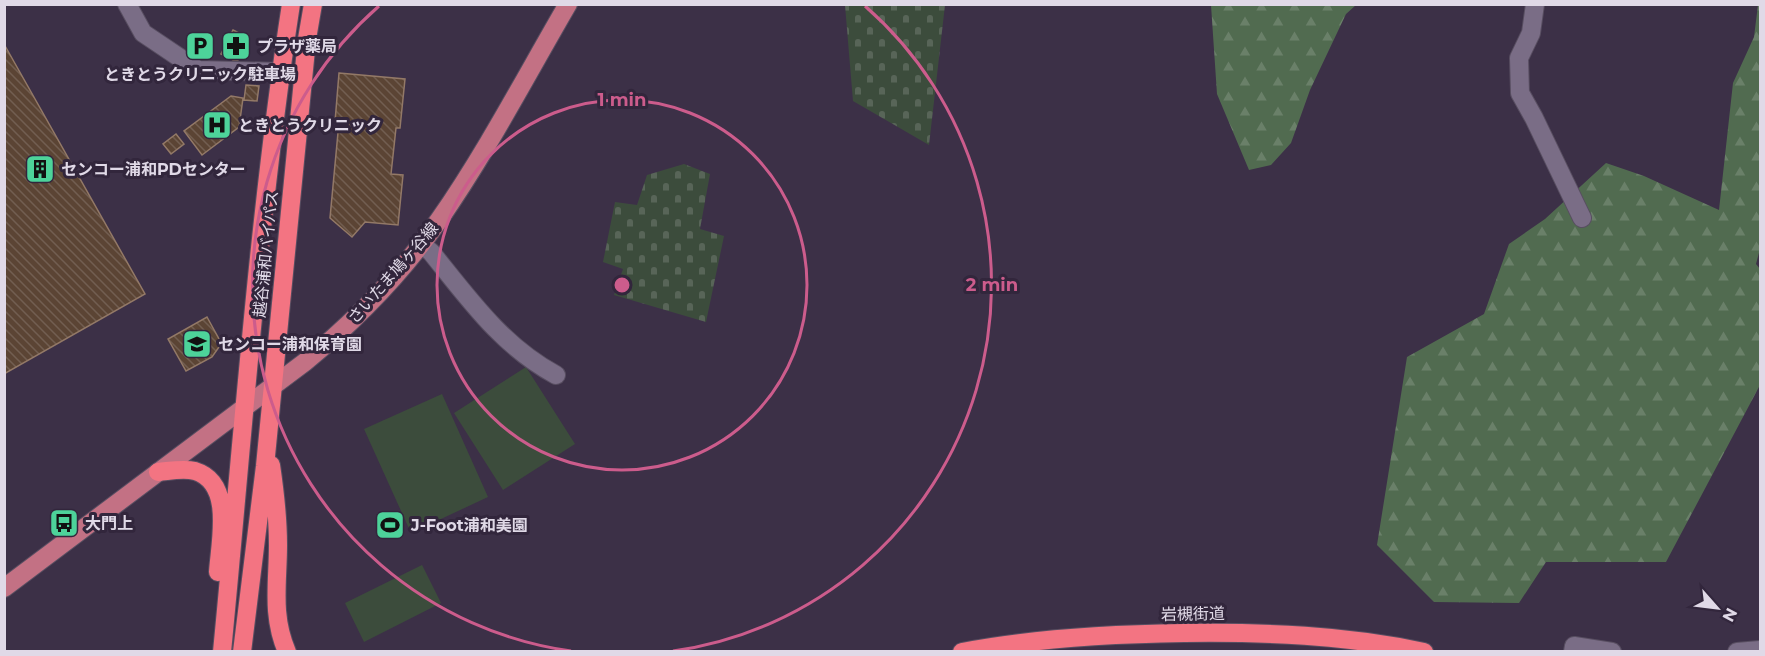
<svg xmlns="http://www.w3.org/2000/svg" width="1765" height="656" font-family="Montserrat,'Noto Sans JP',sans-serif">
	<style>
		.green { fill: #3c4c3c }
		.forest { fill: url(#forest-firs) }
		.cemetery { fill: url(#cemetery-stones) }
		.building { fill: url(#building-back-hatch); stroke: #937967; stroke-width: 1.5 }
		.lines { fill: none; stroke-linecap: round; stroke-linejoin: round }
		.minor-casing { stroke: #584e61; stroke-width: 20 }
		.major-casing { stroke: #584e61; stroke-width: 20 }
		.highway-casing { stroke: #584e61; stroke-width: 20 }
		.minor { stroke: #7a6d86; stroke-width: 18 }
		.major { stroke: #c37184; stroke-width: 18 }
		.highway { stroke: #f37482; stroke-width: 18 }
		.ring { fill: none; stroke: #cc5c8c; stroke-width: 3 }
		.labels { text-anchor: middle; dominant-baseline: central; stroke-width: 6; stroke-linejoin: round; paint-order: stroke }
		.poi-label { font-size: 16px; font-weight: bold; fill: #e0d9e7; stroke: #32263c; text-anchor: start }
		.street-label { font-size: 16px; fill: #e0d9e7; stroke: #32263c }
		.centre { fill: #cc5c8c; stroke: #32263c; stroke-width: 3 }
		.ring-label { font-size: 18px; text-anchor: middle; font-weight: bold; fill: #cc5c8c; stroke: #32263c; stroke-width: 6; stroke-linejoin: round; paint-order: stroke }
	</style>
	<defs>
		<pattern id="forest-firs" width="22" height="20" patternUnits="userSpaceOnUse" patternTransform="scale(1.5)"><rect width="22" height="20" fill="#516b50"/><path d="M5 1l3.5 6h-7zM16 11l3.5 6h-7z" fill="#6a8069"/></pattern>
		<pattern id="cemetery-stones" width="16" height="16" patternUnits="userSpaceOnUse" patternTransform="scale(1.5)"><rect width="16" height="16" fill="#3c4c3c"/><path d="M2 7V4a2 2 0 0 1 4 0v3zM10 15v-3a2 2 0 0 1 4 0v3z" fill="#586558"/></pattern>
		<pattern id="building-back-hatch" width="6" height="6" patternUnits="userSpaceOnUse" patternTransform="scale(1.5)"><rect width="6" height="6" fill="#5b4434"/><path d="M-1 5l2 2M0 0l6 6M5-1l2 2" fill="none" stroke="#725e51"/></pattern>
	</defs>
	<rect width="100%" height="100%" fill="#3c3047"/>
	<path class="green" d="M526 367 575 444 503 490 454 413Z
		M442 394 488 497 411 533 364 429Z
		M422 565 441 603 364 642 345 603Z"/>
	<path class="forest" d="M1211 5H1356L1346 14 1310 90 1291 143 1271 165 1249 170 1217 94Z
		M1758 5H1760V249L1756 264 1760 269V385L1666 562H1546L1519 603 1434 602 1377 545 1407 357 1484 314 1509 244 1545 219 1606 163 1644 176 1719 210 1733 83 1754 37Z"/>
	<path class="cemetery" d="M845 5H945L929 145 853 101Z
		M684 164 710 174 700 229 724 236 706 322 614 295 623 269 603 262 615 202 637 205 647 175Z"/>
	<path class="building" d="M233 30 249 38 238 60H233L221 54Z
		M4 44 145 294 4 374Z
		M339 73 405 79 400 128H396L391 174 403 175 398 225 365 222 352 237 330 218 339 122H335Z
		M246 85 259 86 257 101 244 100Z
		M231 96 243 98 239 127 202 155 184 131Z
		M176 134 184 144 171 154 163 144Z
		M207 317 219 339V347L212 357 186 371 168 339Z
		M394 518 400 529 387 535 381 523Z"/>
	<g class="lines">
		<g class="minor-casing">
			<path id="minor" d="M127 4 143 33 198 70 281 72
				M1535 4 1531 33 1519 58 1520 93 1534 118 1582 218
				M421 244 431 252C469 299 502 346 556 375
				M1573 652 1574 646 1612 652
				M1737 652 1760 650"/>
		</g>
		<g class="major-casing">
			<path id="major" d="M4 588 305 362C355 321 402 273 439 220 487 151 526 76 568 4"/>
		</g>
		<g class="highway-casing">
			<path id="highway" d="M271 465C275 492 278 518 278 545 278 583 271 615 287 652
				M158 472C170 471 183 468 195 471 234 483 220 541 218 572
				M222 652C243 436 258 218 291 4
				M242 652 265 466 307 39 313 4
				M962 652C1035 638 1110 634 1184 633 1264 632 1346 635 1424 652"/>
		</g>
		<use href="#minor" class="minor"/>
		<use href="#major" class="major"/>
		<use href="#highway" class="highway"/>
	</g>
	<g class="ring">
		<circle cx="622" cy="285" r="185"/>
		<path d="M571 651A370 370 0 0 1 379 6M865 6A370 370 0 0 1 673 651"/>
	</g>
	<defs>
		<g id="parking-square" transform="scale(1.5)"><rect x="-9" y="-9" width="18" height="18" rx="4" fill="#4dd39a" stroke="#32263c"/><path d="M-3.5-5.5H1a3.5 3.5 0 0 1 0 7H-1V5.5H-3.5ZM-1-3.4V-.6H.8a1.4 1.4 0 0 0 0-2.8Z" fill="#111"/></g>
		<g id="pharmacy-square" transform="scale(1.5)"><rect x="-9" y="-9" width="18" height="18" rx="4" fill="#4dd39a" stroke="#32263c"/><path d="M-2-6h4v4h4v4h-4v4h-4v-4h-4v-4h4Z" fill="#111"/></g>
		<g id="hospital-square" transform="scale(1.5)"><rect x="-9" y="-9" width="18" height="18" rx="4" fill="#4dd39a" stroke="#32263c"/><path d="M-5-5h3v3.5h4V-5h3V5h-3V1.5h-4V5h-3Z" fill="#111"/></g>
		<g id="building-square" transform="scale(1.5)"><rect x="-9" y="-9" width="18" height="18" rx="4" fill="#4dd39a" stroke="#32263c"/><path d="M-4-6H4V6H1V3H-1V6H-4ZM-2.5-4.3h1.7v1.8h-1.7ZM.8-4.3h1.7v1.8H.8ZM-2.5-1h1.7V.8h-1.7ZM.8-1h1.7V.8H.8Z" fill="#111"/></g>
		<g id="school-square" transform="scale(1.5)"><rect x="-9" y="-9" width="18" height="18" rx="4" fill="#4dd39a" stroke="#32263c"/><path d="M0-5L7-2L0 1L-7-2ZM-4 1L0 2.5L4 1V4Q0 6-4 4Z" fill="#111"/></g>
		<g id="bus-square" transform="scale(1.5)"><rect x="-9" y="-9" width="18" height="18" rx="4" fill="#4dd39a" stroke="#32263c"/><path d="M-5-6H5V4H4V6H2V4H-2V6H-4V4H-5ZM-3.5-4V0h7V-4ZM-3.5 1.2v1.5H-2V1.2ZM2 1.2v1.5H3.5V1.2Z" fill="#111"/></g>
		<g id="stadium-square" transform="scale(1.5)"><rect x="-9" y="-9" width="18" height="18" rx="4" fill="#4dd39a" stroke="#32263c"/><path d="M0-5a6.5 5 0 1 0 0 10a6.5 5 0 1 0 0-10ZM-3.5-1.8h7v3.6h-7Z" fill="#111"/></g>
	</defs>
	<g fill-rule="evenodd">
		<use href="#parking-square" x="200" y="46"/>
		<use href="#pharmacy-square" x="236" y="46"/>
		<use href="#hospital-square" x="217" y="125"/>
		<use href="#building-square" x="40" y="169"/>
		<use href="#school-square" x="197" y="344"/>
		<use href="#bus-square" x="64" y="523"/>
		<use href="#stadium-square" x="390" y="525"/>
	</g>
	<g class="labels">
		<g class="poi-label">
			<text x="257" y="46">プラザ薬局</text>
			<text x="200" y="74" text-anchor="middle">ときとうクリニック駐車場</text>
			<text x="238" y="125">ときとうクリニック</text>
			<text x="61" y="169">センコー浦和PDセンター</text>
			<text x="218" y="344">センコー浦和保育園</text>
			<text x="85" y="523">大門上</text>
			<text x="411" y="525">J-Foot浦和美園</text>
		</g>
		<g class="street-label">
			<text transform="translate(266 254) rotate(-84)">越谷浦和バイパス</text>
			<text transform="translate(393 273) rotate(-49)">さいたま鳩ヶ谷線</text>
			<text transform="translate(1193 614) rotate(-1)">岩槻街道</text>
		</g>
	</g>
	<circle cx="622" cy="285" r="9" class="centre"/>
	<g class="ring-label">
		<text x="622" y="106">1 min</text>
		<text x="992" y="291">2 min</text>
	</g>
	<rect width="1765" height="656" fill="none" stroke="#e0d9e7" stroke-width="12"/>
	<g transform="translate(1717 608) rotate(118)" stroke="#32263c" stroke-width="4.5" paint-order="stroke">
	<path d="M0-4.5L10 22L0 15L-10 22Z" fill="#e0d9e7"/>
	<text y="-9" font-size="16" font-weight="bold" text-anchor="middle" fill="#e0d9e7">N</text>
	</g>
</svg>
